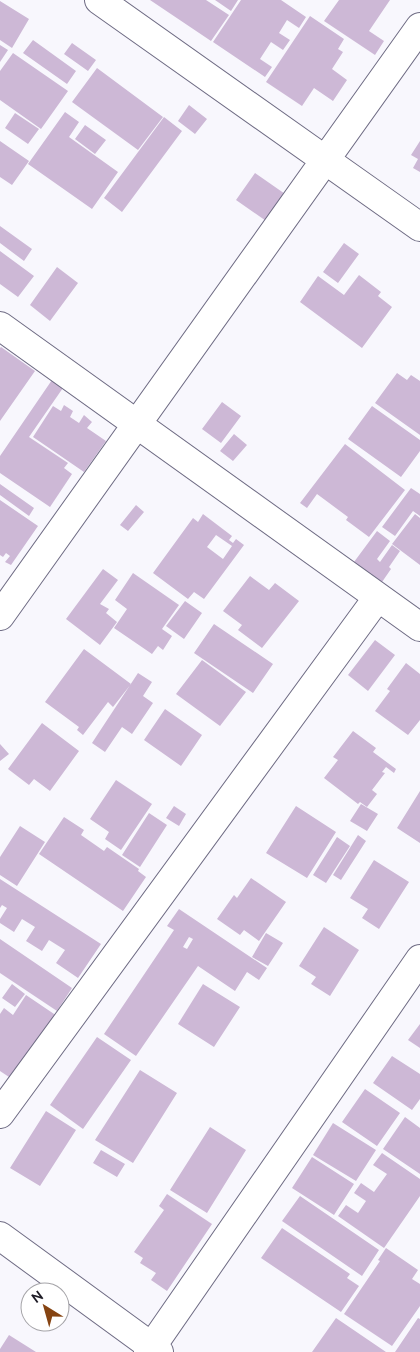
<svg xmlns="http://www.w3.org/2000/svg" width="420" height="1352" font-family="Ubuntu,sans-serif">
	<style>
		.building { fill: #cdb8d6; fill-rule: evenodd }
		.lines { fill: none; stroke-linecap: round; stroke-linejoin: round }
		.minor-casing { stroke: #6f6c84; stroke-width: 30 }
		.minor { stroke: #fff; stroke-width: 28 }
	</style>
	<rect width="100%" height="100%" fill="#f8f7fd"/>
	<path class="building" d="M150 0H206L229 15 211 41Z
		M215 0H238L231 11Z
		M241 0H281L306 17 299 28 287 20 279 33 290 40 283 50 271 42 260 59 272 67 265 77 213 42Z
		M339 0H390L369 31 384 41 375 55 324 21Z
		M0 1 29 19 12 48 0 40Z
		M310 16 344 39 338 49 343 52 332 69 347 80 333 101 314 88 302 106 266 82Z
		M33 40 76 71 67 84 23 53Z
		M72 43 96 60 88 71 64 54Z
		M0 45 8 50 0 62Z
		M13 53 68 91 41 129 0 100V71Z
		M97 68 163 117 138 150 72 102Z
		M189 105 207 119 195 134 178 121Z
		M65 112 79 122 69 137 118 172 92 209 28 164Z
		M15 113 39 129 28 144 5 128Z
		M164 117 182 131 122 212 104 198Z
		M85 125 106 140 95 154 75 139Z
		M0 141 29 161 12 185 0 177Z
		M420 141V172L413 168 418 159 411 155Z
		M255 173 288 196 269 223 236 200Z
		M0 226 32 249 24 261 0 243Z
		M344 243 359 254 338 283 323 272Z
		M0 251 34 276 18 297 0 284Z
		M57 267 78 283 50 321 30 305Z
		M359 275 381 292 378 296 392 307 362 348 300 302 318 276 344 295Z
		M1 347 35 371 0 421V348Z
		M397 373 407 380 411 375 420 381V435L375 403Z
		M54 377 65 385 29 437 68 463 64 468 72 474 50 507 0 473V456Z
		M222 402 241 416 221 443 202 429Z
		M64 405 73 411 70 417 79 423 84 415 92 422 87 428 106 441 84 472 33 437 53 406 61 411Z
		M372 406 420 440V451L401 477 348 439Z
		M234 434 247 445 233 461 220 451Z
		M345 444 405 490 369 537 346 520 348 517 317 494 307 508 300 503Z
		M0 484 34 508 29 516 0 495Z
		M411 488 420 494V516L413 511 395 536 382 527Z
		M0 500 38 526 11 565 5 562 10 556 6 553 3 557 0 555Z
		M136 505 144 512 128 531 120 525Z
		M203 514 232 536 229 540 233 543 236 539 244 545 204 599 194 592 188 599 153 573 193 518 198 522ZM216 535 232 546 223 559 207 547Z
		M415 514 420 518V565L392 544Z
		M377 531 390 541 377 559 380 562 392 545 400 551 389 567 391 569 382 582 354 562Z
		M103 569 118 580 100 604 109 609 106 613 117 622 100 645 66 619Z
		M133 573 179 605 162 629 172 636 163 650 158 646 152 654 114 628 127 609 115 600Z
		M250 576 269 590 275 583 299 601 262 648 238 630 242 625 223 611Z
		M185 601 202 613 184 639 166 626Z
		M214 624 273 664 253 693 194 653Z
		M375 640 395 655 368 691 348 675Z
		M84 649 131 684 113 707 108 702 83 735 77 730 79 727 45 702Z
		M202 660 246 692 220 726 176 694Z
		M406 663 420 674V720L408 735 375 711 390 691 387 689Z
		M138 673 152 682 143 696 153 703 132 734 122 727 105 752 92 743Z
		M165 709 202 735 181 766 144 740Z
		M42 723 79 751 50 791 34 779 29 785 8 769Z
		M353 731 376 748 373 752 396 769 394 773 386 767 382 772 385 773 372 790 377 794 367 807 360 802 358 804 324 778 338 760 333 757Z
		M0 744 9 754 0 761Z
		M116 780 152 804 121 850 105 839 109 832 90 819Z
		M420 791V843L397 828Z
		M361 804 378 814 367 831 350 821Z
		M174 806 186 814 179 826 166 818Z
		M296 806 336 832 307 878 266 853Z
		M149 813 167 825 140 867 122 855Z
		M64 817 84 830 81 835 104 851 107 847 139 869 138 871 146 877 123 911 39 854Z
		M20 826 45 842 17 886 0 875V857Z
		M358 835 366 841 341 880 333 875Z
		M337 837 350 846 326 883 313 875Z
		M374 860 409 882 379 929 362 918 368 909 350 898Z
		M251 878 286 902 259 941 244 930 240 935 217 919 234 895 237 898Z
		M0 879 101 944 78 978 56 963 65 950 49 940 42 951 26 941 35 927 22 919 14 932 0 923V919L7 908 2 905 0 908Z
		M179 909 267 968 259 980 247 972 235 991 198 966 136 1056 104 1034 174 930 167 926ZM189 937 193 939 187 949 183 947Z
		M324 927 359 950 330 996 311 984 316 977 299 966Z
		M266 933 283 943 268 966 252 957Z
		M0 939 72 988 57 1011 0 973Z
		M12 984 25 994 15 1007 2 998Z
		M203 984 240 1007 214 1047 178 1024Z
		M26 995 57 1016 12 1079 0 1071V1014L4 1008 13 1015Z
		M420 1024V1048L408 1040Z
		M97 1037 131 1060 83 1129 50 1105Z
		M392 1056 420 1074V1099L412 1110 373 1083Z
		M140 1070 177 1093 133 1163 95 1140Z
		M365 1089 400 1113 377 1146 342 1122Z
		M46 1111 76 1130 40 1186 10 1168Z
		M405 1117 420 1128V1174L383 1149Z
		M333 1123 376 1150 356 1181 313 1155Z
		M210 1127 246 1150 207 1213 170 1190Z
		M101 1150 125 1164 117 1177 93 1163Z
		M382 1153 420 1179V1196L384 1248 338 1216 346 1205 358 1213 366 1201 354 1193 361 1183 374 1192 387 1174 373 1165Z
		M312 1157 354 1184 334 1215 292 1188Z
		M167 1194 212 1224 167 1291 151 1280 156 1273 140 1263 143 1258 134 1252 164 1210 159 1206Z
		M300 1196 379 1250 362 1276 282 1221Z
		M282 1228 350 1274 347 1278 359 1286 341 1312 261 1258Z
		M386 1248 418 1270 412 1279 420 1284V1306L392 1346 344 1314 380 1261 378 1260Z
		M336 1318 386 1352H312Z
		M418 1318 420 1319V1352H395Z
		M9 1335 36 1352H0V1349Z"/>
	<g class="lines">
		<g class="minor-casing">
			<path id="minor" d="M99 0 420 227
				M0 326 420 627
				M0 616 420 27
				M0 1114 378 597
				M0 1236 159 1352
				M148 1352 420 959"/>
		</g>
		<use href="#minor" class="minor"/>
	</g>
	<g transform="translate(45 1307) rotate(323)"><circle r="24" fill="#ffffff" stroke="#a5a4a8"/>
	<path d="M0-4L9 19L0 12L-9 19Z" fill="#864412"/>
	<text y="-8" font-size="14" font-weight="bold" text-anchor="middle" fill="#1d1b25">N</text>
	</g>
</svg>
